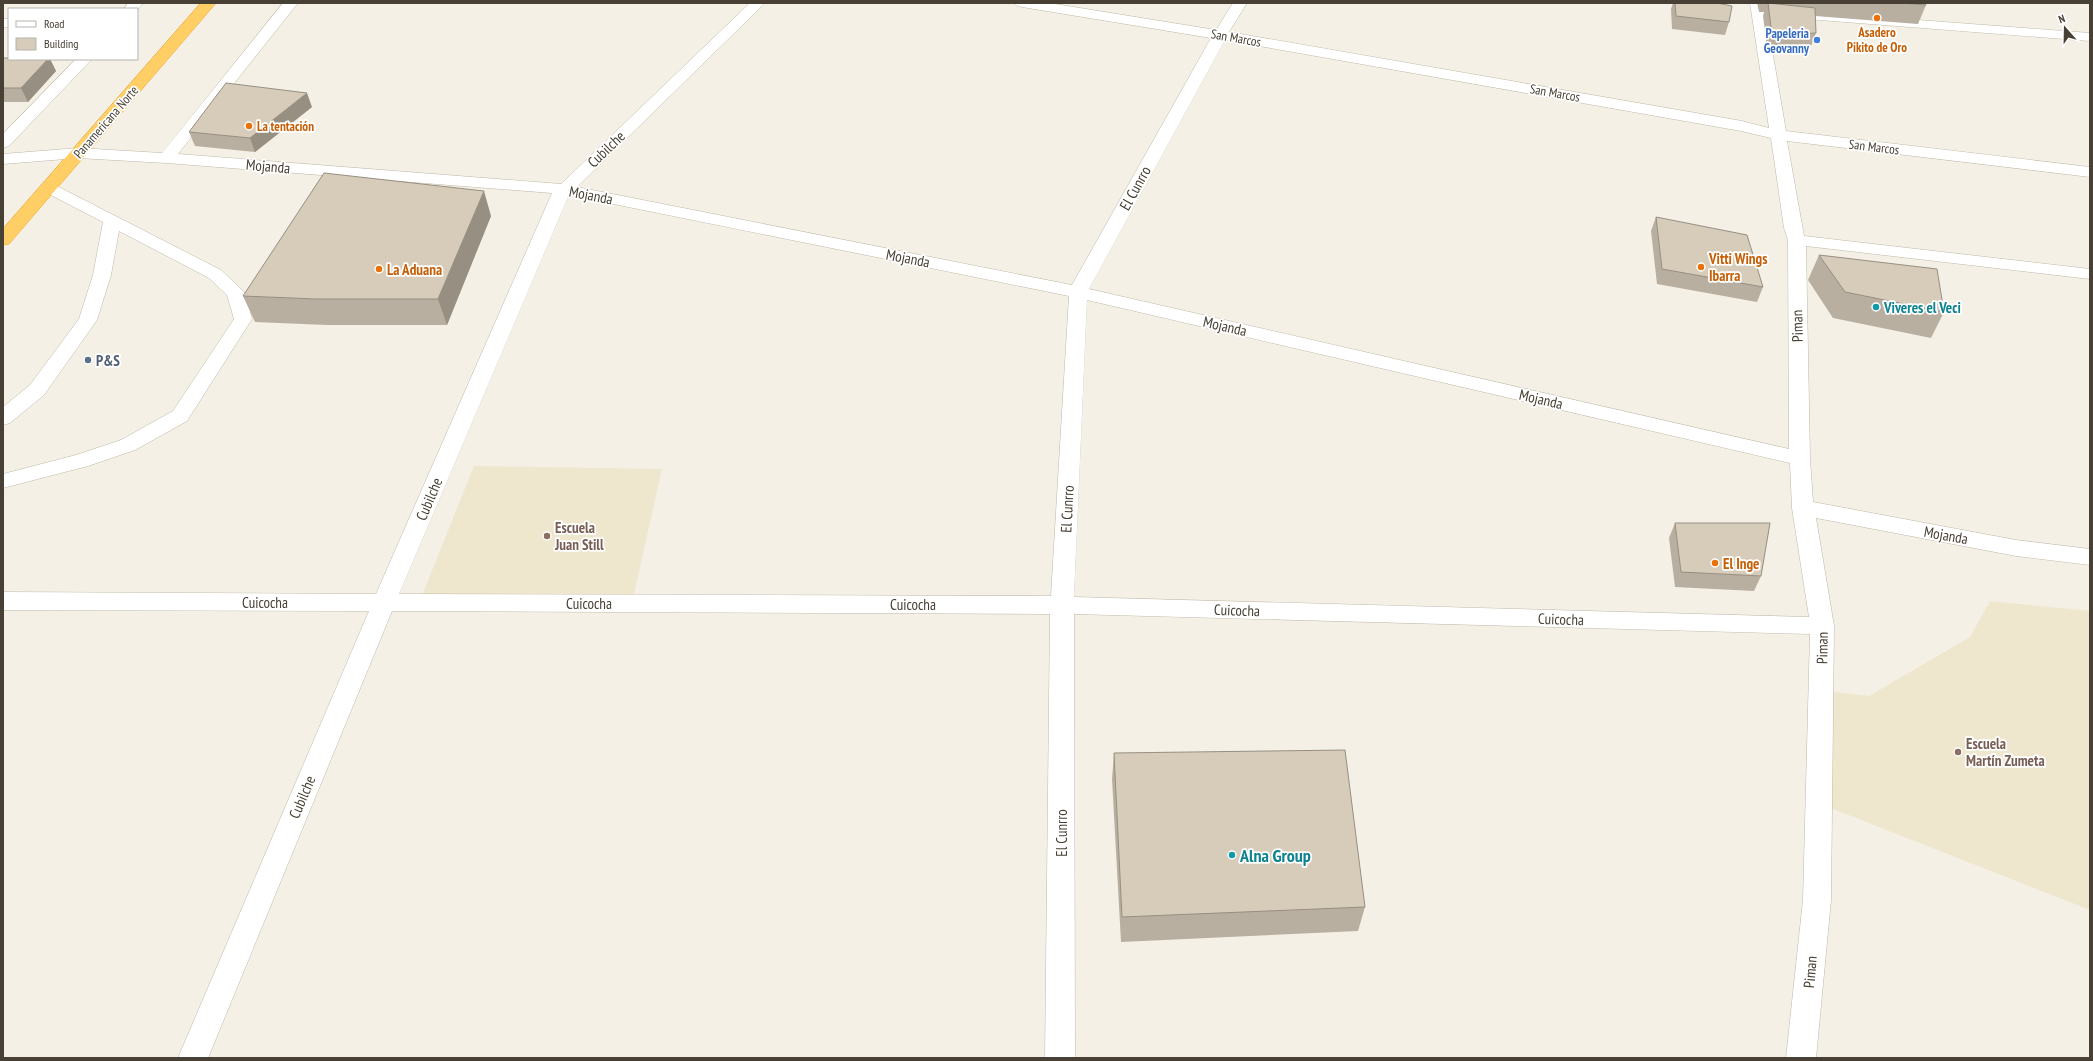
<svg xmlns="http://www.w3.org/2000/svg" width="2093" height="1061" font-family="'PT Sans Narrow',sans-serif">
	<style>
		.education { fill: #efe6ce }
		.lines { fill: none; stroke-linecap: round; stroke-linejoin: round }
		.minor-casing { stroke: #c1b8a7; stroke-width: 1 }
		.highway-casing { stroke: #eba729; stroke-width: 1 }
		.minor { fill: #fff; fill-rule: evenodd }
		.highway { fill: #ffcf66; fill-rule: evenodd }
		.wall { fill: #b9afa0 }
		.shaded-wall { fill: #968f82 }
		.building { fill: #d7ccba; stroke: #968f82 }
		.food-dot { fill: #e8710a; stroke: #fff; stroke-width: 1.5 }
		.shop-dot { fill: #3f7fe0; stroke: #fff; stroke-width: 1.5 }
		.culture-dot { fill: #0f9aa8; stroke: #fff; stroke-width: 1.5 }
		.service-dot { fill: #5c6f8a; stroke: #fff; stroke-width: 1.5 }
		.education-dot { fill: #8d6e63; stroke: #fff; stroke-width: 1.5 }
		.labels { text-anchor: middle; dominant-baseline: central; stroke-width: 3.5; stroke-linejoin: round; paint-order: stroke }
		.far-food-label { font-size: 13px; font-weight: bold; fill: #c56008; stroke: #fff }
		.far-shop-label { font-size: 13px; font-weight: bold; fill: #366cbe; stroke: #fff; text-anchor: end }
		.far-street-label { font-size: 13px; fill: #484034; stroke: #fff }
		.street-label { font-size: 15px; fill: #484034; stroke: #fff }
		.food-label { font-size: 15px; font-weight: bold; fill: #c56008; stroke: #fff; text-anchor: start }
		.culture-label { font-size: 15px; font-weight: bold; fill: #0d838f; stroke: #fff; text-anchor: start }
		.service-label { font-size: 15px; font-weight: bold; fill: #4e5e75; stroke: #fff; text-anchor: start }
		.education-label { font-size: 15px; font-weight: bold; fill: #785e54; stroke: #fff; text-anchor: start }
		.near-culture-label { font-size: 18px; font-weight: bold; fill: #0d838f; stroke: #fff; text-anchor: start }
	</style>
	<rect width="100%" height="100%" fill="#f4f0e6"/>
	<path class="education" d="M474 466 662 469 632 603H419Z
		M1990 601 2090 611V910L1828 807 1825 691 1869 696 1970 637Z"/>
	<g class="lines">
		<g class="minor-casing">
			<path id="minor" d="M128 3H143L137 11V9H124Z
				M283 3H298L178 154 561 184 750 3H765L577 187 1072 285 1211 38 1022 7 1017 6 1015 3H1049L1216 30 1233 3H1247L1229 32 1742 121 1769 128 1750 3H1764L1786 131 2090 167V177L1787 141 1804 236 2090 269V279L1806 246 1810 458 1813 502 2016 540 2090 549V565L2016 556 1816 518 1834 626 1831 900 1816 1058H1786L1803 900 1810 634 1074 614 1075 1058H1045L1050 614 392 611 208 1058H178L369 611 3 610V592L376 594 552 193 166 163 78 158 3 164V154L78 148 162 153ZM1225 40 1741 131 1771 138 1784 228 1788 240 1789 449 1089 289ZM569 195 1069 296 1051 596 399 594ZM1087 300 1790 463 1792 508 1809 617 1074 597Z
				M1786 10 2090 33V41L1781 17 1779 14 1781 11Z
				M3 19H9V27H3Z
				M76 59H92L9 146 3 148V134Z
				M49 182 221 270 245 293 252 319 187 421 135 450 88 466 3 488V474L76 455 121 440 173 411 234 319 227 295 209 278 119 231 111 275 97 320 44 395 10 423 3 425V407L30 385 79 319 93 275 103 222 43 191 41 187 43 183Z"/>
		</g>
		<g class="highway-casing">
			<path id="highway" d="M201 3H216L9 244 3 245V229Z"/>
		</g>
		<use href="#minor" class="minor"/>
		<use href="#highway" class="highway"/>
	</g>
	<path class="wall" d="M1673 3H1675L1729 22 1725 35 1672 29 1671 9Z
		M1757 3H1925L1926 5 1918 24 1815 16 1816 33 1811 46 1767 48 1763 16 1764 12H1759Z
		M3 58 9 59H50L56 71 28 102H3Z
		M312 107 255 152 195 146 189 132Z
		M491 216 447 325H327L255 322 243 296Z
		M1656 217 1763 287 1757 302 1657 284 1651 231Z
		M1819 255 1944 312 1931 338 1833 318 1808 280Z
		M1675 523 1761 576 1754 591 1675 587 1669 538Z
		M1114 753 1365 907 1358 931 1121 942 1112 779Z"/>
	<path class="shaded-wall" d="M48 59H50L56 71 28 102 21 88Z
		M307 93 312 107 255 152 250 138Z
		M484 191 491 216 447 325 438 299Z"/>
	<path class="building" d="M1675 3H1717L1732 6 1729 22 1676 16Z
		M1768 3 1815 8 1816 33 1772 35Z
		M1901 3H1925L1926 5Z
		M3 58H9V59H48L21 88H3Z
		M226 83 307 93 250 138 189 132Z
		M324 173 484 191 438 299H316L243 296Z
		M1656 217 1747 235 1763 287 1662 269Z
		M1819 255 1937 269 1944 312 1845 292Z
		M1675 523H1770L1761 576 1681 572Z
		M1345 750 1365 907 1122 917 1114 753Z"/>
	<g class="food-dot">
		<circle cx="1877" cy="18" r="4"/>
		<circle cx="249" cy="126" r="4"/>
		<circle cx="1701" cy="267" r="4"/>
		<circle cx="379" cy="269" r="4"/>
		<circle cx="1715" cy="563" r="4"/>
	</g>
	<circle class="shop-dot" cx="1817" cy="40" r="4"/>
	<g class="culture-dot">
		<circle cx="1876" cy="307" r="4"/>
		<circle cx="1232" cy="855" r="4"/>
	</g>
	<circle class="service-dot" cx="88" cy="360" r="4"/>
	<g class="education-dot">
		<circle cx="547" cy="536" r="4"/>
		<circle cx="1958" cy="752" r="4"/>
	</g>
	<g class="labels">
		<g class="far-food-label">
			<text x="1877" y="32">Asadero<tspan x="1877" dy="15">Pikito de Oro</tspan></text>
			<text x="257" y="126" text-anchor="start">La tentación</text>
		</g>
		<g class="far-shop-label">
			<text x="1809" y="33">Papeleria<tspan x="1809" dy="15">Geovanny</tspan></text>
		</g>
		<g class="far-street-label">
			<text transform="translate(1236 38) rotate(10)">San Marcos</text>
			<text transform="translate(1555 93) rotate(10)">San Marcos</text>
			<text transform="translate(106 122) rotate(-49)">Panamericana Norte</text>
			<text transform="translate(1874 147) rotate(7)">San Marcos</text>
		</g>
		<g class="street-label">
			<text transform="translate(606 149) rotate(-44)">Cubilche</text>
			<text transform="translate(268 166) rotate(5)">Mojanda</text>
			<text transform="translate(1135 188) rotate(-61)">El Cunrro</text>
			<text transform="translate(591 195) rotate(11)">Mojanda</text>
			<text transform="translate(908 258) rotate(11)">Mojanda</text>
			<text transform="translate(1225 326) rotate(13)">Mojanda</text>
			<text transform="translate(1797 326) rotate(-91)">Piman</text>
			<text transform="translate(1541 399) rotate(13)">Mojanda</text>
			<text transform="translate(429 499) rotate(-67)">Cubilche</text>
			<text transform="translate(1067 509) rotate(-87)">El Cunrro</text>
			<text transform="translate(1946 535) rotate(10)">Mojanda</text>
			<text x="265" y="602">Cuicocha</text>
			<text x="589" y="603">Cuicocha</text>
			<text x="913" y="604">Cuicocha</text>
			<text transform="translate(1237 610) rotate(2)">Cuicocha</text>
			<text transform="translate(1561 619) rotate(2)">Cuicocha</text>
			<text transform="translate(1822 648) rotate(-89)">Piman</text>
			<text transform="translate(302 797) rotate(-67)">Cubilche</text>
			<text transform="translate(1061 833) rotate(-90)">El Cunrro</text>
			<text transform="translate(1810 972) rotate(-85)">Piman</text>
		</g>
		<g class="food-label">
			<text x="1709" y="258">Vitti Wings<tspan x="1709" dy="17">Ibarra</tspan></text>
			<text x="387" y="269">La Aduana</text>
			<text x="1723" y="563">El Inge</text>
		</g>
		<g class="culture-label">
			<text x="1884" y="307">Viveres el Veci</text>
		</g>
		<g class="service-label">
			<text x="96" y="360">P&amp;S</text>
		</g>
		<g class="education-label">
			<text x="555" y="527">Escuela<tspan x="555" dy="17">Juan Still</tspan></text>
			<text x="1966" y="743">Escuela<tspan x="1966" dy="17">Martín Zumeta</tspan></text>
		</g>
		<g class="near-culture-label">
			<text x="1240" y="855">Alna Group</text>
		</g>
	</g>
	<rect width="2093" height="1061" fill="none" stroke="#484034" stroke-width="8"/>
	<rect x="8" y="8" width="130" height="52" fill="#ffffff" stroke="#b6b3ae"/>
	<rect x="16" y="21" width="20" height="6" fill="#ffffff" stroke="#b6b3ae"/>
	<text x="44" y="28" font-size="12" fill="#484034">Road</text>
	<rect x="16" y="38" width="20" height="12" fill="#d7ccba" stroke="#b6b3ae"/>
	<text x="44" y="48" font-size="12" fill="#484034">Building</text>
	<g transform="translate(2065 28) rotate(340)" stroke="#ffffff" stroke-width="3" paint-order="stroke">
	<path d="M0-3L7 15L0 10L-7 15Z" fill="#484034"/>
	<text y="-6" font-size="11" font-weight="bold" text-anchor="middle" fill="#484034">N</text>
	</g>
</svg>
